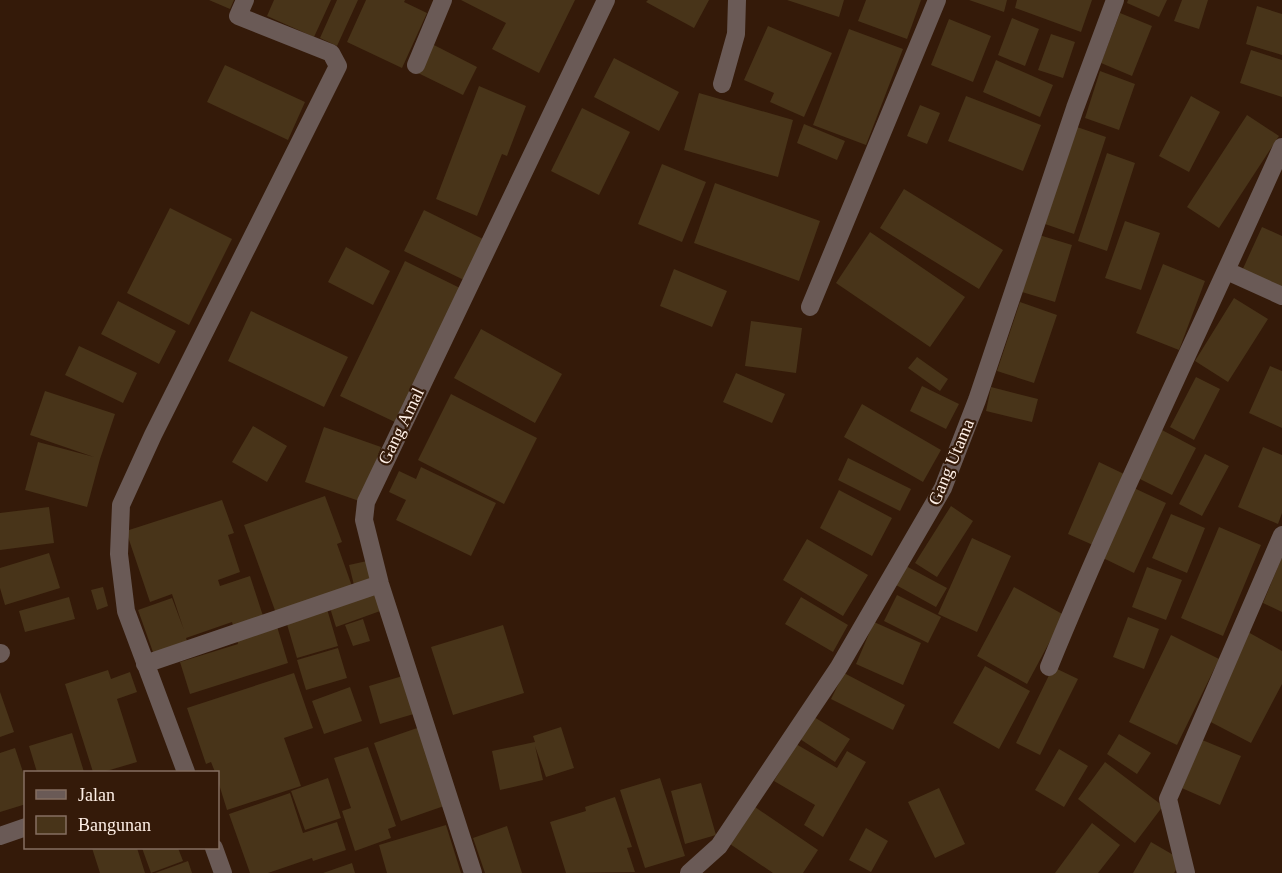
<svg xmlns="http://www.w3.org/2000/svg" width="1282" height="873" font-family="'Times New Roman',serif">
	<style>
		.building { fill: #483419 }
		.lines { fill: none; stroke-linecap: round; stroke-linejoin: round }
		.minor { stroke: #6a5a56; stroke-width: 18 }
		.labels { text-anchor: middle; dominant-baseline: central; stroke-width: 4.5; stroke-linejoin: round; paint-order: stroke }
		.street-label { font-size: 18px; fill: #feefe6; stroke: #341a09 }
	</style>
	<rect width="100%" height="100%" fill="#341a09"/>
	<path class="building" d="M209 0H234L230 9Z
		M274 0H331L314 37 267 16Z
		M337 0H358L337 46 320 38Z
		M366 0H405L404 2 427 13 402 68 347 42Z
		M461 0H575L539 73 492 49 506 23Z
		M648 0H709L694 28 646 2Z
		M787 0H844L839 17Z
		M866 0H921L907 39 858 21Z
		M969 0H1007L1004 12Z
		M1017 0H1092L1081 32 1015 8Z
		M1128 0H1167L1159 17 1127 3Z
		M1182 0H1208L1199 29 1174 21Z
		M1257 6 1282 14V55L1246 44Z
		M1120 13 1152 26 1132 76 1101 63Z
		M1012 18 1039 29 1025 66 998 55Z
		M949 19 991 36 973 82 931 65Z
		M768 26 832 53 804 117 770 102 774 93 744 80Z
		M849 29 903 49 866 145 813 125Z
		M1051 34 1075 42 1063 78 1038 70Z
		M432 44 477 67 463 95 418 73Z
		M1251 50 1282 60V97L1240 83Z
		M614 58 679 92 659 131 594 97Z
		M996 60 1053 85 1040 117 983 92Z
		M225 65 305 102 288 140 207 102Z
		M1100 71 1135 84 1119 130 1085 118Z
		M479 86 526 106 507 156 502 154 477 216 436 199Z
		M699 93 793 120 778 177 684 150Z
		M966 96 1041 125 1023 171 948 141Z
		M1191 96 1220 112 1189 172 1159 156Z
		M920 105 940 113 927 144 907 136Z
		M582 108 630 132 599 195 551 171Z
		M1247 115 1279 136 1219 228 1187 207Z
		M804 124 845 141 837 160 797 143Z
		M1077 127 1106 137 1074 234 1045 224Z
		M1107 153 1135 163 1107 251 1078 241Z
		M662 164 706 182 682 242 638 224Z
		M715 183 820 221 799 281 694 243Z
		M904 189 1003 250 979 289 880 228Z
		M170 208 232 239 189 325 127 293Z
		M424 210 483 239 464 280 404 251Z
		M1125 221 1160 233 1141 290 1105 278Z
		M1262 227 1282 236V292L1241 273Z
		M870 232 965 297 930 347 836 283Z
		M1039 235 1072 245 1055 302 1022 292Z
		M346 247 390 271 373 305 328 282Z
		M405 261 462 289 397 423 340 396Z
		M1163 264 1205 281 1179 350 1136 333Z
		M674 269 727 291 712 327 660 306Z
		M1234 298 1268 319 1228 382 1195 361Z
		M118 301 176 331 159 364 101 334Z
		M1020 302 1057 315 1034 383 997 371Z
		M251 311 348 357 324 407 228 361Z
		M751 321 802 328 796 373 745 366Z
		M481 329 562 374 535 423 454 378Z
		M79 346 137 373 123 403 65 375Z
		M917 357 948 379 940 391 908 368Z
		M1270 366 1282 371V428L1249 413Z
		M736 373 785 394 772 423 723 402Z
		M1196 377 1220 389 1194 440 1170 427Z
		M922 386 959 404 946 429 910 411Z
		M991 387 1038 399 1032 422 986 411Z
		M45 391 115 414 100 459 87 507 25 490 38 442 94 457 30 435Z
		M451 394 537 438 504 504 418 460Z
		M862 404 941 450 923 482 844 437Z
		M253 426 287 446 267 482 232 462Z
		M324 427 381 447 362 502 305 482Z
		M1162 430 1196 448 1172 495 1138 478Z
		M1263 447 1282 455V513L1278 524 1238 507Z
		M1205 454 1229 466 1202 516 1179 504Z
		M848 458 911 489 900 511 838 480Z
		M1099 462 1124 474 1093 545 1068 534Z
		M421 467 496 503 471 556 396 520 406 500 389 492 399 471 416 479Z
		M1134 488 1166 503 1134 573 1103 558Z
		M839 490 892 518 872 556 820 528Z
		M325 496 342 542 337 544 353 589 277 616 244 525Z
		M222 500 234 533 228 535 240 572 218 580 220 586 250 576 264 619 234 629 232 622 186 638 188 644 154 655 138 610 172 598 184 630 172 594 150 602 126 531Z
		M951 506 973 521 937 577 915 563Z
		M49 507 54 543 0 550V513Z
		M1171 514 1205 528 1187 573 1152 558Z
		M1219 527 1261 545 1223 636 1181 618Z
		M972 538 1011 556 977 632 938 614Z
		M807 539 868 575 843 616 783 580Z
		M49 553 60 588 5 605 0 588V568Z
		M1282 557V612L1263 603Z
		M367 561 370 579 354 585 349 565Z
		M906 566 947 588 936 607 896 585Z
		M1147 567 1182 580 1166 620 1132 607Z
		M103 587 108 606 97 610 91 590Z
		M1014 587 1064 615 1027 684 977 656Z
		M377 591 383 610 336 627 330 608Z
		M897 595 941 617 928 643 884 621Z
		M69 597 75 619 25 632 19 611Z
		M801 597 848 625 833 652 785 624Z
		M327 609 338 646 297 658 286 621Z
		M1128 617 1159 629 1144 669 1113 657Z
		M363 619 370 641 353 646 345 625Z
		M874 622 921 643 903 685 856 664Z
		M276 623 288 663 190 694 180 662 238 644 236 636Z
		M503 625 524 693 453 715 431 647Z
		M1248 632 1282 651V684L1251 743 1203 718Z
		M1171 635 1219 659 1177 745 1129 722Z
		M338 648 347 678 306 690 297 660Z
		M985 666 1030 691 999 749 953 723Z
		M1053 667 1078 679 1040 755 1016 743Z
		M108 670 111 679 130 672 137 692 117 699 137 762 103 772H93L65 684Z
		M294 673 313 728 284 738 301 786 227 810 218 781V772H215L211 762 206 764 187 708Z
		M844 673 905 705 893 730 831 699Z
		M406 675 417 713 380 724 369 686Z
		M350 687 362 721 324 734 312 701Z
		M0 692 14 732 0 737Z
		M814 717 850 739 835 762 800 739Z
		M420 727 444 806 401 821 374 743Z
		M561 727 574 768 546 777 535 746 543 780 500 790 492 751 535 742 533 736Z
		M72 733 84 772H37L29 746Z
		M1119 734 1151 753 1137 774 1107 754Z
		M1195 737 1241 756 1220 805 1175 785Z
		M796 744 837 768 847 751 866 762 823 837 804 825 815 805 774 781Z
		M368 747 396 826 388 829 391 838 355 851 342 811 351 808 334 758Z
		M15 748 26 781V804L0 812V753Z
		M1059 749 1088 766 1064 807 1035 790Z
		M1105 762 1163 806 1135 843 1078 799Z
		M328 778 341 818 305 830 291 791Z
		M660 778 685 856 645 868 620 790Z
		M701 783 716 835 685 844 671 791Z
		M939 788 965 844 935 858 908 802Z
		M290 793 303 833 337 822 346 850 313 861 312 858 268 873H250L229 814Z
		M615 797 632 847 627 848 635 872 566 873 550 822 586 811 585 807Z
		M755 807 818 850 803 873H773L730 844Z
		M1092 823 1120 845 1098 873H1055Z
		M446 825 461 873H387L379 845Z
		M507 826 522 873H485L473 838Z
		M866 828 888 841 871 872 849 860Z
		M1151 842 1182 860 1174 873H1133Z
		M92 848H137L145 873H100Z
		M142 848H178L183 861 151 873Z
		M188 861 192 873H155Z
		M352 863 355 873H323Z"/>
	<g class="lines">
		<path class="minor" d="M416 65 443 0
			M722 84 736 34 737 0
			M1227 271 1282 296
			M810 307 937 0
			M0 654 1 653
			M145 664 380 584
			M1049 667C1121 491 1205 320 1282 147
			M186 772 126 611 119 554 121 505 153 435 338 66 331 53 238 16 245 0
			M0 836 26 827
			M214 848 223 873
			M473 873 380 584 364 520 366 502 606 0
			M689 873 719 846 839 667 943 488 977 400 1075 108 1115 0
			M1186 873 1168 799 1282 535"/>
	</g>
	<g class="labels">
		<g class="street-label">
			<text transform="translate(401 426) rotate(-64)">Gang Amal</text>
			<text transform="translate(951 462) rotate(-67)">Gang Utama</text>
		</g>
	</g>
	<rect x="24" y="771" width="195" height="78" fill="#341a09" stroke="#856f61" stroke-width="1.5"/>
	<rect x="36" y="790" width="30" height="9" fill="#6a5a56" stroke="#856f61" stroke-width="1.5"/>
	<text x="78" y="801" font-size="18" fill="#feefe6">Jalan</text>
	<rect x="36" y="816" width="30" height="18" fill="#483419" stroke="#856f61" stroke-width="1.5"/>
	<text x="78" y="831" font-size="18" fill="#feefe6">Bangunan</text>
</svg>
